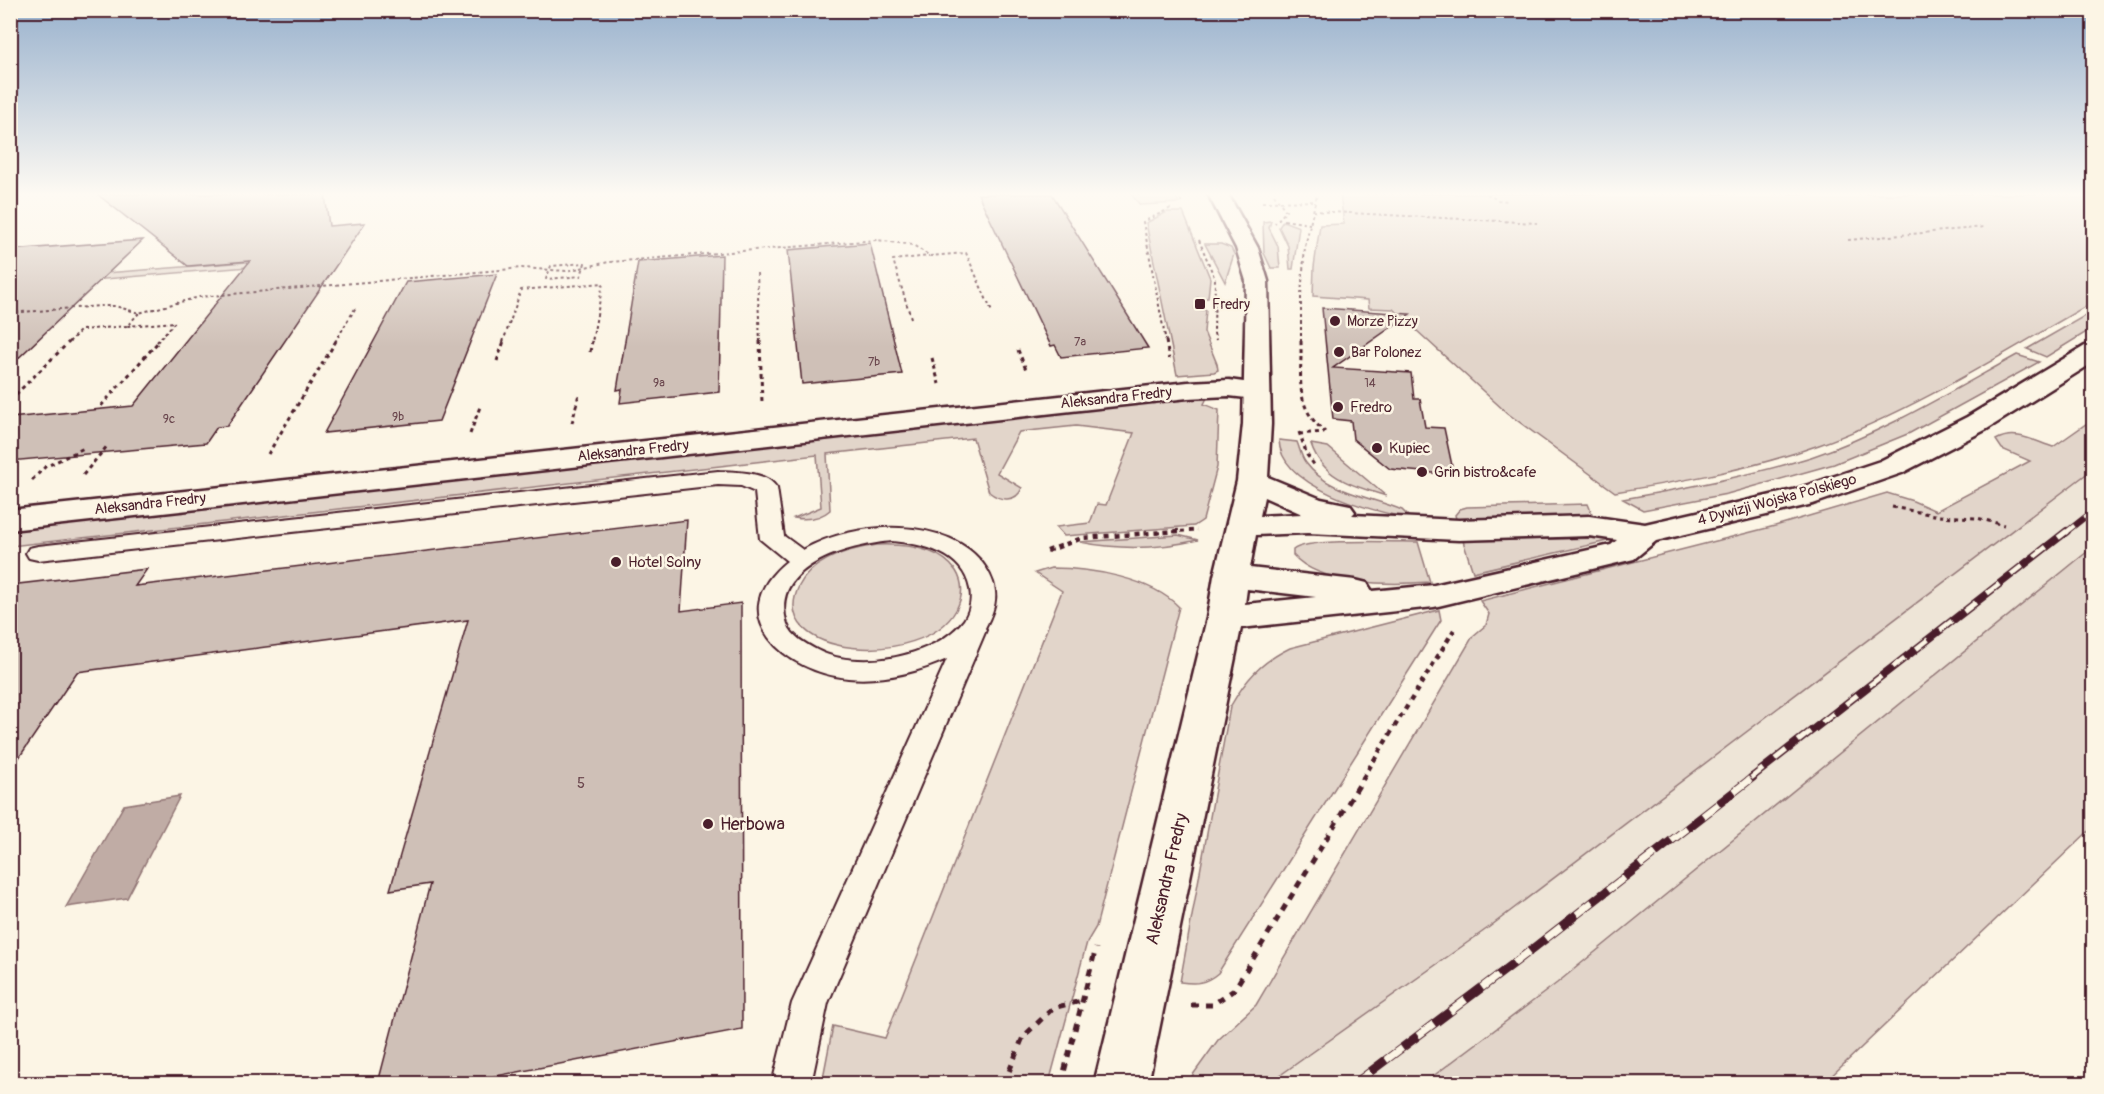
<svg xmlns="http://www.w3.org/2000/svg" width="2104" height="1094" font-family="Pangolin,sans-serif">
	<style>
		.built { fill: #eee5d7 }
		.green { fill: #e2d5ca; stroke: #967a7a; stroke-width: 1.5 }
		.water { fill: #c0aca5; stroke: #917474; stroke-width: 1.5 }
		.building { fill: #cfc0b7; stroke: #4a1f2b; stroke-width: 1.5 }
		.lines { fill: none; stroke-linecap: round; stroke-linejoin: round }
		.lane-casing { stroke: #4a1f2b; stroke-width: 4 }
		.street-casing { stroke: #4a1f2b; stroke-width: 5 }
		.secondary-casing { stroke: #4a1f2b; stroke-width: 5 }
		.path-far3 { stroke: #4a1f2b; stroke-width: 2; stroke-dasharray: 3 3; stroke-linecap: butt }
		.path-far2 { stroke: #4a1f2b; stroke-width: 3; stroke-dasharray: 4 4; stroke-linecap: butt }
		.path-far1 { stroke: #4a1f2b; stroke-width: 4.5; stroke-dasharray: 5 5; stroke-linecap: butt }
		.path { stroke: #4a1f2b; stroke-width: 5; stroke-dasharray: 7 7; stroke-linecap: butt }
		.lane { fill: #fcf5e5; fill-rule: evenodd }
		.street { fill: #fcf5e5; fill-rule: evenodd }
		.secondary { fill: #fcf5e5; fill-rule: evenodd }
		.rail-far2-casing { stroke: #4a1f2b; stroke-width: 6 }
		.rail-far1-casing { stroke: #4a1f2b; stroke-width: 8 }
		.rail-casing { stroke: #4a1f2b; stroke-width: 9 }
		.rail-far2 { stroke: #fcf5e5; stroke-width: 4; stroke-dasharray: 12; stroke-linecap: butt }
		.rail-far1 { stroke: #fcf5e5; stroke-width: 5; stroke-dasharray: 15; stroke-linecap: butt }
		.rail { stroke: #fcf5e5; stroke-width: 7; stroke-dasharray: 20; stroke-linecap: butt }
		.poi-dot { fill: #4a1f2b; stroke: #fcf5e5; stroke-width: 2 }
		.labels { text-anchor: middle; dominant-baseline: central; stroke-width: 5; stroke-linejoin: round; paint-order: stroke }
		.number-label { font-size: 12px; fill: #6b474e }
		.far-poi-label { font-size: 14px; fill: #4a1f2b; stroke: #fcf5e5; text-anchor: start }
		.street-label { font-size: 15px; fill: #4a1f2b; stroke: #fcf5e5 }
		.poi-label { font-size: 15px; fill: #4a1f2b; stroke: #fcf5e5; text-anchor: start }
		.near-number-label { font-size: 15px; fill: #6b474e }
		.near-poi-label { font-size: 18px; fill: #4a1f2b; stroke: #fcf5e5; text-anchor: start }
		.near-street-label { font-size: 18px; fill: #4a1f2b; stroke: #fcf5e5 }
	</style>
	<rect width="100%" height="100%" fill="#fcf5e5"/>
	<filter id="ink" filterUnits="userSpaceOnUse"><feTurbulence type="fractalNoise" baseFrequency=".0167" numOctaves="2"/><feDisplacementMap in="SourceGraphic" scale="12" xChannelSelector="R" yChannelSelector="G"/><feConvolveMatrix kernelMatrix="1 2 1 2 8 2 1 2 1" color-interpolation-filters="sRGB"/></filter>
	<g filter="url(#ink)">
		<path class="built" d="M2093 469V547L1557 983 1424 1083 1269 1084 1488 928Z"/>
		<path class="green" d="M1131 194H1174L1179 203 1140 205Z
			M1340 194H2093V302C2007 351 1912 412 1819 445 1753 469 1683 481 1615 492L1507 413 1393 309 1369 308 1368 300 1313 296 1314 267 1320 225 1344 224Z
			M1167 212H1183L1210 278 1208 298H1197L1195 309 1206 310 1204 332 1217 364 1218 370 1214 372 1177 375 1146 223Z
			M1271 221 1269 228 1278 246 1280 268H1271L1264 253 1263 222Z
			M1283 221 1299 227 1293 269H1290L1288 246 1279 227Z
			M1205 244H1221L1231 248 1234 254 1225 282Z
			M287 259 271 265 69 282 67 276Z
			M2093 311V328L2046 357 2027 349Z
			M2017 355 2039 362 1910 433 1834 464 1727 494 1643 510 1623 499C1686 488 1750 476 1811 457 1883 433 1950 392 2017 355Z
			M1195 397 1207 398 1204 404 1219 410 1217 467 1203 520 1194 526 1064 536 1056 527 1090 523 1097 504 1106 505 1134 433 1076 426 1019 432 997 473 1022 488C1016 503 1000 501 989 492L973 438 827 454 830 510C820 519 807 520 794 518L821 507 817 455 11 546 10 531Z
			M2093 419V469L1488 928 1269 1083H1187L1218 1040 1256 1005 1473 636 1486 625 1489 614 1480 601 1775 526 1887 493 1913 501 1936 511 2030 461 2002 449 1996 440C2015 429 2034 441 2053 447Z
			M1279 440 1297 442C1300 449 1301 457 1306 463 1328 493 1370 496 1402 510L1410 518C1373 512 1280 487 1279 440Z
			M1311 444 1328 447 1386 496C1354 486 1323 479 1311 444Z
			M1588 504 1593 516 1456 519 1455 515 1460 509 1467 507Z
			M1178 535 1198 540C1159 549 1120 550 1080 542Z
			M1604 538 1607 541 1473 572 1463 541Z
			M1418 542 1430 582C1392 585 1320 586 1293 555V550C1307 538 1395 542 1418 542Z
			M877 545C904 544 939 547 956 571 964 584 963 597 956 610 924 669 764 659 799 586 813 558 849 549 877 545Z
			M2093 547V827L1824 1083H1424L1557 983Z
			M1051 568C1091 568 1151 578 1179 607L1096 927 1087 942 1049 1083H822L833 1026 885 1038 1062 591 1035 573Z
			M1439 610 1441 620 1218 973C1205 984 1196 984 1180 982L1230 707C1246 679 1261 662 1290 648Z"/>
		<path class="water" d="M180 796 127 898 66 907 124 805Z"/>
		<path class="building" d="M97 194H325L329 226 365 223 227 426 217 427 206 443 10 461V418L133 406 250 261 188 266Z
			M978 194H1052L1148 348 1061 357 1055 345 1051 346Z
			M143 240 10 366V250Z
			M870 243 902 374 802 384 788 250Z
			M722 255 719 392 620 403 622 389 617 390 638 262Z
			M497 274 439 421 324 433 406 282Z
			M1322 308 1410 314 1333 368 1411 373 1414 399H1420L1425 427 1444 428 1454 475 1390 469 1353 439 1351 421 1333 419Z
			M687 520 681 611 741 603 742 1029 460 1083H378L430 884 390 890 468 620 77 672 10 771V585L147 569 135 586Z"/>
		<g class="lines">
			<g class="lane-casing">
				<path id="lane" d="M718 471C736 472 766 471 777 488L784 536 803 550C852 521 951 514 986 568 1000 590 997 606 985 628L986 630 828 1003 811 1084H772L792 1003 947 659C916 673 881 681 848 678 785 672 720 615 787 561L760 539 755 492 741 486 718 485 38 560 29 558 26 553 29 548 38 546ZM892 541C924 544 963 553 970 589 972 599 970 611 964 620 936 657 858 672 817 650 806 644 792 637 787 624 768 565 850 545 892 541Z"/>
			</g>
			<g class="street-casing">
				<path id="street" d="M1229 380 1265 385 1269 391 1265 397 1255 399 1229 396 1188 398 10 530V510L1188 382Z"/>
			</g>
			<g class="secondary-casing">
				<path id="secondary" d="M1208 194H1228L1258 248 1268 281 1271 424 1268 477 1321 499 1350 505 1355 512 1352 515 1459 520 1589 516 1645 524 1793 490 1880 461 1967 417 2085 346 2094 343V362L1987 429 1902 473 1813 504 1656 541 1634 559 1434 607 1241 628 1148 1084H1094L1207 618 1214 576 1237 481 1243 424 1246 281 1236 248ZM1264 497 1302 514 1260 516ZM1308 533 1459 540 1589 536 1617 540 1611 545 1434 585 1372 591 1367 583 1355 580 1250 568 1256 535ZM1247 589 1316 597 1245 604Z"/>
			</g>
			<path class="path-far3" d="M1177 194 1182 203
				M1274 194 1286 211 1275 223
				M1487 194 1498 200 1509 201
				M1262 202 1315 201
				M1313 211 1537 223
				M1284 220 1310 224
				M1199 240 1215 279 1214 333 1216 340
				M1848 240 1985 227
				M585 263 581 276 546 279 551 266Z
				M757 273 760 342
				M10 313 100 306H115L139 313 199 297 522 268 566 271 609 262 877 240 913 245 930 256 966 253 992 312
				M139 313 127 326 175 322 157 342
				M911 318 893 260 929 256
				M69 342 81 330 127 326
				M335 342 356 307
				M503 342 521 290 603 283 592 342
				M1166 342 1143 222 1171 208
				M1301 342V295L1305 247 1317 194"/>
			<path class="path-far2" d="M760 341 762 403
				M1166 341 1169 359
				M1301 341C1302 379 1293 405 1325 432
				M1018 350 1027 372
				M590 352 592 341
				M932 358 939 384
				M497 361 504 341
				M10 400 70 341
				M101 406 159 341
				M572 423 579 394
				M1299 432 1307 455 1315 466
				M470 434 481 404
				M1299 434 1324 432
				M268 454 336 341
				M83 475 108 445
				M32 480 45 467 84 448
				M1892 507 1939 516 1977 518 2004 525
				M1157 533 1197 530"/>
			<path class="path-far1" d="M1047 551 1082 538 1179 531
				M1363 778 1454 630"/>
			<path class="path" d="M1191 1005H1212L1234 990 1364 777
				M1004 1084 1023 1037 1053 1008 1081 1001
				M1061 1084 1096 948"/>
			<use href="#lane" class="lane"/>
			<use href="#street" class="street"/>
			<use href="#secondary" class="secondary"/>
			<g class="rail-far2-casing">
				<path id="rail-far2" d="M2065 533 2094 510"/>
			</g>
			<g class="rail-far1-casing">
				<path id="rail-far1" d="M1751 778 2067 531"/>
			</g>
			<g class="rail-casing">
				<path id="rail" d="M1354 1084 1517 961 1753 777"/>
			</g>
			<use href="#rail-far2" class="rail-far2"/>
			<use href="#rail-far1" class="rail-far1"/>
			<use href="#rail" class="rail"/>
		</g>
	</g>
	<linearGradient id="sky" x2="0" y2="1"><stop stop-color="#98b1cd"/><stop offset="0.56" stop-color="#fefaf3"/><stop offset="1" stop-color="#fefaf3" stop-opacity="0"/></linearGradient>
	<rect width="2104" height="347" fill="url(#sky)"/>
	<g class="poi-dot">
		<rect x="1194" y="298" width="12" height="12" rx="3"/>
		<circle cx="1335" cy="321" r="6"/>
		<circle cx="1339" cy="352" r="6"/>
		<circle cx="1338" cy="407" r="6"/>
		<circle cx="1377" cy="448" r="6"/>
		<circle cx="1422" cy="472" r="6"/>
		<circle cx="616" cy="562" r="6"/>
		<circle cx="708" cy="824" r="6"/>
	</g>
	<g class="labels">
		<g class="number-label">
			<text x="1080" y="342">7a</text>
			<text x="874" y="362">7b</text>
			<text x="659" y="383">9a</text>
			<text x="1370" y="383">14</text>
			<text x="398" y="417">9b</text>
			<text x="169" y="419">9c</text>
		</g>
		<g class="far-poi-label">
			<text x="1212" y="304">Fredry</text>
			<text x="1347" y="321">Morze Pizzy</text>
			<text x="1351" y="352">Bar Polonez</text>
		</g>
		<g class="street-label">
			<text transform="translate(1116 398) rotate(-6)">Aleksandra Fredry</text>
			<text transform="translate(633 451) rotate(-6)">Aleksandra Fredry</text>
			<text transform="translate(1777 500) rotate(-15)">4 Dywizji Wojska Polskiego</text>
			<text transform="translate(150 504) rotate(-6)">Aleksandra Fredry</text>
		</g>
		<g class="poi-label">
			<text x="1350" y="407">Fredro</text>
			<text x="1389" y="448">Kupiec</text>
			<text x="1434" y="472">Grin bistro&amp;cafe</text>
			<text x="628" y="562">Hotel Solny</text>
		</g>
		<g class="near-number-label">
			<text x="581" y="783">5</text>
		</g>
		<g class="near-poi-label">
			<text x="720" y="824">Herbowa</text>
		</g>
		<g class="near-street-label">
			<text transform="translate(1167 879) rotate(-77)">Aleksandra Fredry</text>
		</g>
	</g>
	<rect width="2104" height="1094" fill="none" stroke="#fcf5e5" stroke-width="36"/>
	<rect x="18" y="18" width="2068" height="1058" fill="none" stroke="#4a1f2b" stroke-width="2" filter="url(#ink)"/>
</svg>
